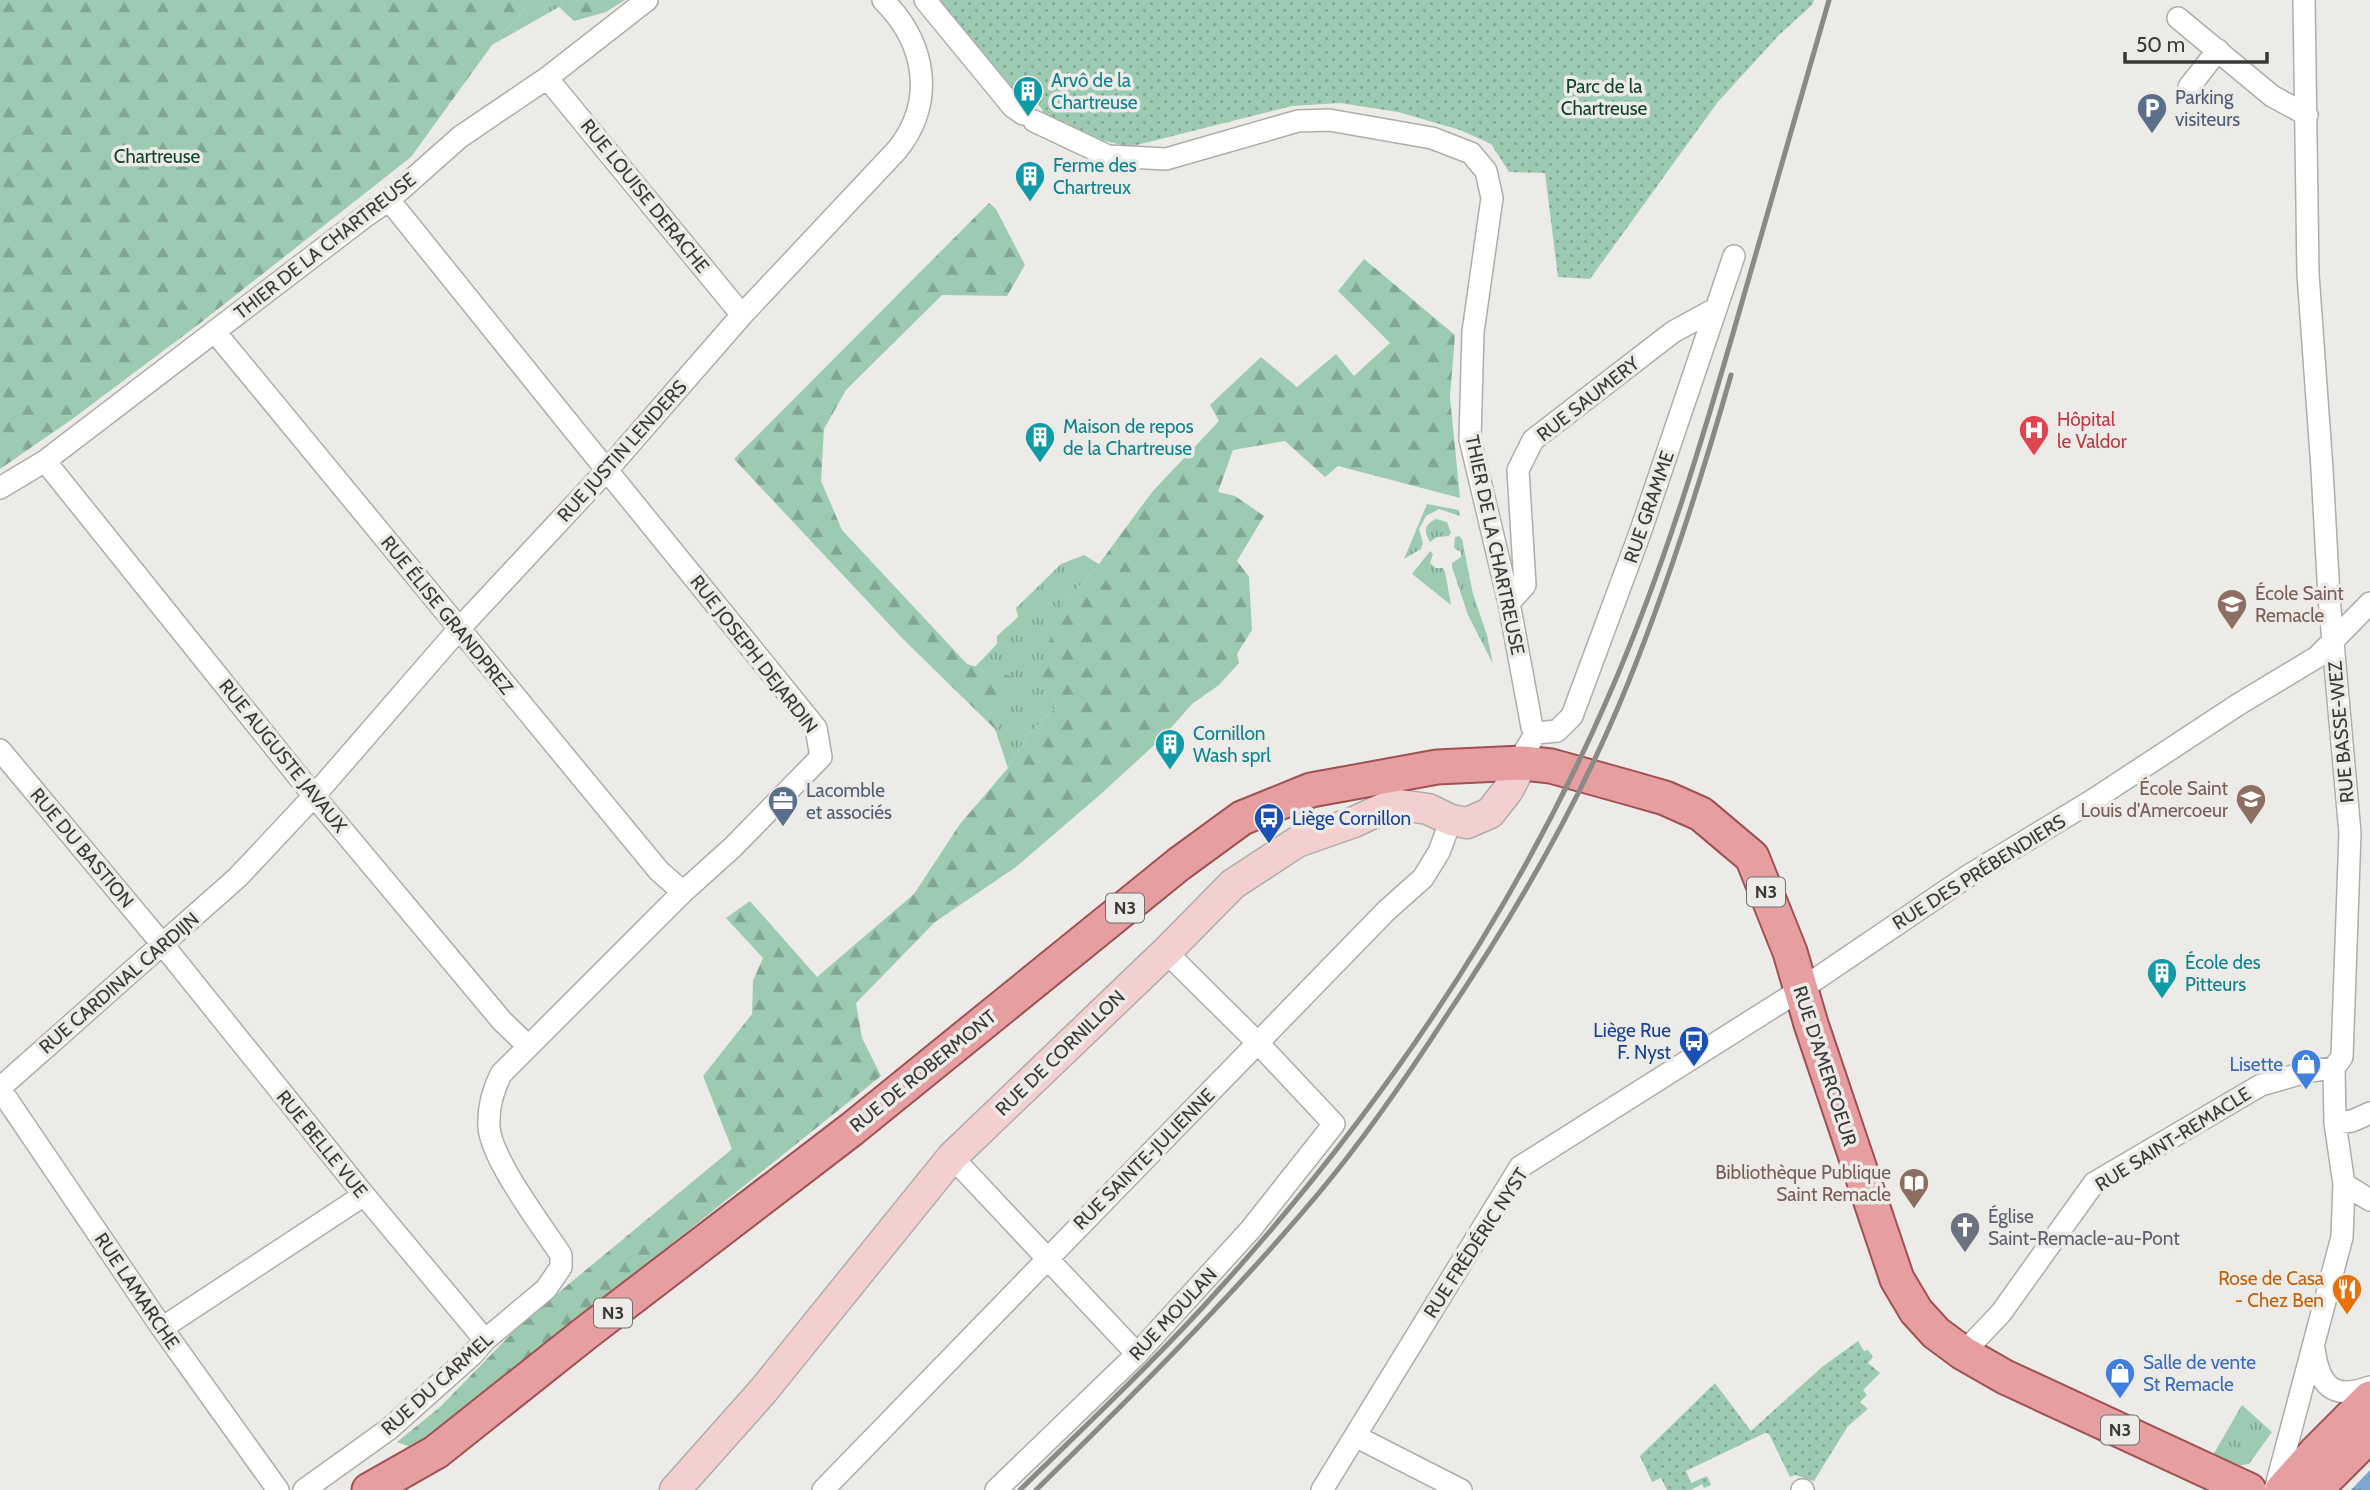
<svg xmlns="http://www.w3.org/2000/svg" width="2370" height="1490" font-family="Cabin,sans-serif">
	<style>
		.grass { fill: url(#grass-tufts) }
		.forest { fill: url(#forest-firs) }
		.park { fill: url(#park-dots) }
		.water { fill: url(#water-ripples) }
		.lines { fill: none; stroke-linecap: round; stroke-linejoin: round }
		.street-casing { stroke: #afada9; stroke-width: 24 }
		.secondary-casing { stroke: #afada9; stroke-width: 33 }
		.primary-casing { stroke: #9f5154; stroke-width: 37 }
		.street { stroke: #fff; stroke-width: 21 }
		.secondary { stroke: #f3cfd0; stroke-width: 30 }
		.primary { stroke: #e69ea1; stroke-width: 33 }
		.rail { stroke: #8a8986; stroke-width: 5 }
		.labels { text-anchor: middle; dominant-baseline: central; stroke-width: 7; stroke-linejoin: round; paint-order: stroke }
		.shield { fill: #edebe7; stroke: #706e6c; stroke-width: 2 }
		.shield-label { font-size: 18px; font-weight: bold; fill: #3a3937 }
		.culture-label { font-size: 19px; fill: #0d838f; stroke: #edebe7; text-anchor: start }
		.park-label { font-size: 19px; fill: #11422d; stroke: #edebe7 }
		.service-label { font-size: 19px; fill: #4e5e75; stroke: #edebe7; text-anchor: start }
		.street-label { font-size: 19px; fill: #3a3937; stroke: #edebe7 }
		.health-label { font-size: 19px; fill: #be3a42; stroke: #edebe7; text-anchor: start }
		.education-label { font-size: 19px; fill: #785e54; stroke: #edebe7; text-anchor: end }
		.transit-label { font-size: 19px; fill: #164399; stroke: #edebe7; text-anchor: start }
		.shop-label { font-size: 19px; fill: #366cbe; stroke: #edebe7; text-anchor: end }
		.worship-label { font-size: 19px; fill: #5b616d; stroke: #edebe7; text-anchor: start }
		.food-label { font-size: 19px; fill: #c56008; stroke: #edebe7; text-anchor: end }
	</style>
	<defs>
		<pattern id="grass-tufts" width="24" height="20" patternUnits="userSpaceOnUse" patternTransform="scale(1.75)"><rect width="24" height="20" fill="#9dcbb2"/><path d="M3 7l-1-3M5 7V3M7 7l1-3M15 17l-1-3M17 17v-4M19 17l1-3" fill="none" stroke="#81a692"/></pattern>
		<pattern id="forest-firs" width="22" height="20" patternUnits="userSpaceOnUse" patternTransform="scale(1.75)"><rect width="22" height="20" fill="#9dcbb2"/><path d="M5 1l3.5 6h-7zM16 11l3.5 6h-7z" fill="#81a692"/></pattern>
		<pattern id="park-dots" width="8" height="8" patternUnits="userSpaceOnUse" patternTransform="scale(1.75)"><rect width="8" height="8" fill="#9dcbb2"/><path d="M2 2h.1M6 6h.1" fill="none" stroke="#81a692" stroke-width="1.8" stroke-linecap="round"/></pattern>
		<pattern id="water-ripples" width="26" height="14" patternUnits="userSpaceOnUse" patternTransform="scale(1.75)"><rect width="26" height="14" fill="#7da8d2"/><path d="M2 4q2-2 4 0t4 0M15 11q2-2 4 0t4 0" fill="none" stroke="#678aab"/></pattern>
	</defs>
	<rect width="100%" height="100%" fill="#edebe7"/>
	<path class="grass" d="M533 0H563L559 7 492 45Z
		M1427 504 1459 510 1460 516 1439 509 1426 516 1419 529 1423 543 1421 549 1404 559Z
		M1436 519 1447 522 1451 533 1449 536 1437 537 1430 542C1423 531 1425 524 1436 519Z
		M1459 536 1462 539 1473 594 1487 635 1493 664 1468 615 1452 567V563L1461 557V552L1454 548 1455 537Z
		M1430 551 1433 554 1430 563 1436 568H1443L1445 572 1451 605 1412 574Z
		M1084 555 1099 564 1063 604 1053 699 1056 707 1027 736 1008 768 995 729 1020 679 975 667 997 644V636L1018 617 1016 608 1061 564Z
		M2242 1405 2272 1432 2249 1464 2235 1466 2213 1455Z"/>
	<path class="forest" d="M0 0H533L492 45 411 157 199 324 71 420 0 469Z
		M563 0H625L606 12 574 21 559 7Z
		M989 203 996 209 1025 265 1007 296 942 295 846 390 824 429 821 481 842 530 967 664 1021 679 995 729 902 638 734 459Z
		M1364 259 1455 335 1450 397 1460 498 1338 466 1325 477 1285 441 1233 450 1218 492 1235 496 1264 516 1237 561 1249 577 1252 630 1237 654 1239 663 1219 685 1192 704 1162 738 1102 793 1016 867 935 922 856 1003 862 1038 881 1076 416 1449 397 1442 440 1407 523 1322 732 1149 703 1076 752 1014 753 981 763 958 726 918 750 901 817 977 914 894 960 824 1008 768 1027 736 1056 707 1053 699 1037 674 1063 604 1099 564 1152 492 1219 421 1210 405 1261 357 1297 387 1336 354 1354 376 1390 343 1338 291Z"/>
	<path class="park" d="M938 0H1814L1812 5 1779 35 1717 103 1590 279 1558 277 1545 173 1509 172 1491 144 1460 130 1398 112 1340 103 1292 106 1129 147 1044 125 1042 109 1027 94 1018 105Z
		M1858 1341 1864 1351 1868 1350 1873 1357 1868 1363 1880 1373 1863 1390 1867 1395 1860 1402 1868 1409 1848 1426 1814 1481 1795 1475 1790 1477 1769 1434 1765 1433 1686 1471 1691 1483 1707 1476 1711 1485 1704 1488 1702 1484 1691 1490H1667L1661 1478 1652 1482 1640 1456 1715 1383 1751 1431 1822 1367Z"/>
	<path class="water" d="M2370 1470V1490H2351Z"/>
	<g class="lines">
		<g class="street-casing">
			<path id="street" d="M925 0 1013 107 1023 114
				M2178 18 2272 96 2307 115
				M547 78 742 315
				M2189 87 2218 50
				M1034 121 1108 156 1166 159 1298 121 1329 120 1432 138 1471 153 1486 171 1492 198 1473 332 1470 439 1509 603 1532 727 1536 733 1526 749 1522 763
				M215 332 659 871 683 892
				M45 461 314 796 502 1021 527 1045
				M0 488 45 461 367 215 389 200 460 137 547 78 647 0
				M1509 603 1525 585 1518 470 1533 440 1673 332 1715 309
				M1536 733 1557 731 1572 716 1640 533 1734 256
				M0 750 163 945 364 1195 485 1340
				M0 1088 238 877 314 796 458 630 607 470 742 315 897 150C936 101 926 43 883 0
				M0 1089 162 1328 278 1490
				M2335 1123 2352 1121 2370 1113
				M952 1157 1137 1354
				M2344 1184 2370 1200
				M162 1328 364 1195
				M2314 1349C2319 1384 2331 1401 2370 1387
				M1963 1353 2001 1313 2094 1183 2261 1085 2310 1071 2334 1068
				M1355 1436 1461 1490
				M304 1490 389 1429 472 1355 485 1340 546 1289 561 1267V1255C542 1226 491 1159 489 1127 488 1109 493 1090 501 1074L683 892 733 847 821 757 816 728C674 552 530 377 389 200
				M823 1490 1386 911 1423 878 1439 852 1451 820
				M996 1490 1137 1354 1251 1229 1334 1124 1259 1044 1166 952
				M1322 1490 1520 1167 1800 990 1968 876 2093 800 2239 704 2317 657 2370 603
				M1802 1490H1803
				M2275 1490 2342 1237 2344 1184 2335 1123 2334 1068 2342 1057 2350 833 2329 597 2322 469 2308 274 2304 0"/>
		</g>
		<g class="secondary-casing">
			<path id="secondary" d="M675 1490 763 1391 952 1157 1166 952 1233 884 1297 842 1354 822 1393 804 1428 809 1451 820 1467 823 1490 813 1508 790 1522 763"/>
		</g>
		<g class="primary-casing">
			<path id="primary" d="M369 1490 436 1452 587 1332 852 1129 1179 864 1242 818 1311 790 1437 767 1522 763 1551 766 1630 788 1665 798 1701 814 1752 857 1790 952 1811 1024 1897 1279 1916 1311 1936 1333 1963 1353 2005 1377 2249 1490
				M2282 1490 2316 1452 2370 1398
				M2315 1490 2370 1435"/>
		</g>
		<use href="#street" class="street"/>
		<use href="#secondary" class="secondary"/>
		<use href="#primary" class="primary"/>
		<path class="rail" d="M1020 1490C1088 1423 1158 1358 1221 1287 1378 1113 1512 917 1606 702 1662 575 1702 442 1740 309 1770 206 1799 103 1829 0
			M1036 1490C1133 1395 1230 1299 1318 1194 1365 1138 1407 1077 1447 1015 1513 917 1573 814 1619 705 1664 598 1699 487 1731 375"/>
	</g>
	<defs>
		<g id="building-pin" transform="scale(1.575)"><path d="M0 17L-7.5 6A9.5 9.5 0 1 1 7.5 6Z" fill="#0f9aa8" stroke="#edebe7"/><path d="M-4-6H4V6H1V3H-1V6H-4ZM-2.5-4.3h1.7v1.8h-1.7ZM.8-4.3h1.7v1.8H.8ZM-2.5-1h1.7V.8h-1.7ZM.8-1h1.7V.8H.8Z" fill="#fff"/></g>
		<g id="parking-pin" transform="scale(1.575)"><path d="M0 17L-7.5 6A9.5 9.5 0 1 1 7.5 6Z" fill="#5c6f8a" stroke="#edebe7"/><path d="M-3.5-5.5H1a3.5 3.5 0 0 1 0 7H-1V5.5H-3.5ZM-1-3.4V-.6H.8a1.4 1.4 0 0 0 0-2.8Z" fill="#fff"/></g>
		<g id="hospital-pin" transform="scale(1.575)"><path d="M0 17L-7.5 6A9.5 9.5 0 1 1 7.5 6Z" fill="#e0444e" stroke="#edebe7"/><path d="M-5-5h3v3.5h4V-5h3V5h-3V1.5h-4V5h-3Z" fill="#fff"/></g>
		<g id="school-pin" transform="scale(1.575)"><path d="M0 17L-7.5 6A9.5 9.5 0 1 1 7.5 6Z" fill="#8d6e63" stroke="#edebe7"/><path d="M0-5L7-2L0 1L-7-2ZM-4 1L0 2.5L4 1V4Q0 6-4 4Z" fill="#fff"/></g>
		<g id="office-pin" transform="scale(1.575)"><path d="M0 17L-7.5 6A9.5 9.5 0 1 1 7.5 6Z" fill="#5c6f8a" stroke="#edebe7"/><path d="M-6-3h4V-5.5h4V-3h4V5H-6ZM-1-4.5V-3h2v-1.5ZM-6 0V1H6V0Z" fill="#fff"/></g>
		<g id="bus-pin" transform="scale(1.575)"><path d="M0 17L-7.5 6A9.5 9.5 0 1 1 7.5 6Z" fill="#1a4fb4" stroke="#edebe7"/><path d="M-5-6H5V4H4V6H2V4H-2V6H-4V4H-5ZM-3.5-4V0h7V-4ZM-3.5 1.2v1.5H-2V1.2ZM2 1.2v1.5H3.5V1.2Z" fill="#fff"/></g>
		<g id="shop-pin" transform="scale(1.575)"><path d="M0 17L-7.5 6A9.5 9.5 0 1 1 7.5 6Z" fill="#3f7fe0" stroke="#edebe7"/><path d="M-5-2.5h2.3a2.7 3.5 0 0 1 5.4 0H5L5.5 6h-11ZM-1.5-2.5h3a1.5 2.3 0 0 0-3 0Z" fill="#fff"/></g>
		<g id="library-pin" transform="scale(1.575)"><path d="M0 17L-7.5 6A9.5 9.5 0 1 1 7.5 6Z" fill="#8d6e63" stroke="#edebe7"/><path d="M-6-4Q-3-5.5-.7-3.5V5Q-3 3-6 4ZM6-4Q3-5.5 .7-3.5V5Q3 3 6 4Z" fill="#fff"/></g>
		<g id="church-pin" transform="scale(1.575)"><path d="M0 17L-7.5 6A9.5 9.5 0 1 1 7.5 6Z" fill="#6b7280" stroke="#edebe7"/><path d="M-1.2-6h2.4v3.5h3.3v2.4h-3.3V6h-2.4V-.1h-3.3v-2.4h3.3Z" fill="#fff"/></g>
		<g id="restaurant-pin" transform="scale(1.575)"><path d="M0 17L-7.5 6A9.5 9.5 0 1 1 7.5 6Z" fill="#e8710a" stroke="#edebe7"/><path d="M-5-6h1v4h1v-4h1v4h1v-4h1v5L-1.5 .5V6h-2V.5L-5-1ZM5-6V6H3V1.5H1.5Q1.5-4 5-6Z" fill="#fff"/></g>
	</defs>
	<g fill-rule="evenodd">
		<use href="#building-pin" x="1028" y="91"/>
		<use href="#parking-pin" x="2152" y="108"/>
		<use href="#building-pin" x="1030" y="176"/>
		<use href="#hospital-pin" x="2034" y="430"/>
		<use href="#building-pin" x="1040" y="437"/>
		<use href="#school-pin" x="2232" y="604"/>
		<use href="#building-pin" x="1170" y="744"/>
		<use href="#school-pin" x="2251" y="799"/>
		<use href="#office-pin" x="783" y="801"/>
		<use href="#bus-pin" x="1269" y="818"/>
		<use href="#building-pin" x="2162" y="973"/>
		<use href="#bus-pin" x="1694" y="1041"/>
		<use href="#shop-pin" x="2306" y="1064"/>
		<use href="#library-pin" x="1914" y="1183"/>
		<use href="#church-pin" x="1965" y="1227"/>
		<use href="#restaurant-pin" x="2347" y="1289"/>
		<use href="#shop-pin" x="2120" y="1373"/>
	</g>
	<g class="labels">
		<g class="shield">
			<rect x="1747" y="877.5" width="38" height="29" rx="5"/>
			<rect x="1106" y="893.5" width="38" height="29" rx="5"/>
			<rect x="594" y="1298.5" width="38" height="29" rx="5"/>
			<rect x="2101" y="1415.5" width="38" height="29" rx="5"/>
		</g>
		<g class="shield-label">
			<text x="1766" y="892">N3</text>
			<text x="1125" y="908">N3</text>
			<text x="613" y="1313">N3</text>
			<text x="2120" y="1430">N3</text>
		</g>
		<g class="culture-label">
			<text x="1051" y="80">Arvô de la<tspan x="1051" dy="22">Chartreuse</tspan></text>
			<text x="1053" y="165">Ferme des<tspan x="1053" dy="22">Chartreux</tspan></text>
			<text x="1063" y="426">Maison de repos<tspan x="1063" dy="22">de la Chartreuse</tspan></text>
			<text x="1193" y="733">Cornillon<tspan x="1193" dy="22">Wash sprl</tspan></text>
			<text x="2185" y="962">École des<tspan x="2185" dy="22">Pitteurs</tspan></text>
		</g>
		<g class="park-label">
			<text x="1604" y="86">Parc de la<tspan x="1604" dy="22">Chartreuse</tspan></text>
			<text x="157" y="156">Chartreuse</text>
		</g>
		<g class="service-label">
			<text x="2175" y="97">Parking<tspan x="2175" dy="22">visiteurs</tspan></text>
			<text x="806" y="790">Lacomble<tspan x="806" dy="22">et associés</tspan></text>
		</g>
		<g class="street-label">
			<text transform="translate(645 196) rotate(51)">RUE LOUISE DERACHE</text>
			<text transform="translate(325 246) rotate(-38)">THIER DE LA CHARTREUSE</text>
			<text transform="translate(1588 399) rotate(-38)">RUE SAUMERY</text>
			<text transform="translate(622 451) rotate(-48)">RUE JUSTIN LENDERS</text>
			<text transform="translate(1649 507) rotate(-71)">RUE GRAMME</text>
			<text transform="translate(1495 545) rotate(78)">THIER DE LA CHARTREUSE</text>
			<text transform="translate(447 615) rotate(51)">RUE ÉLISE GRANDPREZ</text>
			<text transform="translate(754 654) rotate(52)">RUE JOSEPH DEJARDIN</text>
			<text transform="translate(2341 732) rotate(-95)">RUE BASSE-WEZ</text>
			<text transform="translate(283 756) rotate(51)">RUE AUGUSTE JAVAUX</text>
			<text transform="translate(82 848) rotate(50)">RUE DU BASTION</text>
			<text transform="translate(1979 872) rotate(-32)">RUE DES PRÉBENDIERS</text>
			<text transform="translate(119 983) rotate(-41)">RUE CARDINAL CARDIJN</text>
			<text transform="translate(1060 1053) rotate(-44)">RUE DE CORNILLON</text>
			<text transform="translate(1825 1066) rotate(72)">RUE D'AMERCOEUR</text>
			<text transform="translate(923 1071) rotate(-39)">RUE DE ROBERMONT</text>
			<text transform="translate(2173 1139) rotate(-32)">RUE SAINT-REMACLE</text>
			<text transform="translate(322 1144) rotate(51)">RUE BELLE VUE</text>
			<text transform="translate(1144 1159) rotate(-45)">RUE SAINTE-JULIENNE</text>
			<text transform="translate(1476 1243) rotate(-57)">RUE FRÉDÉRIC NYST</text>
			<text transform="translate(137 1291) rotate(56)">RUE LAMARCHE</text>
			<text transform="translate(1173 1314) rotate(-47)">RUE MOULAN</text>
			<text transform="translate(437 1384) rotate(-42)">RUE DU CARMEL</text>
		</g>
		<g class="health-label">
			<text x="2057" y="419">Hôpital<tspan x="2057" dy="22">le Valdor</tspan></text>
		</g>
		<g class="education-label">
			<text x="2255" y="593" text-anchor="start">École Saint<tspan x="2255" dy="22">Remacle</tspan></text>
			<text x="2228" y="788">École Saint<tspan x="2228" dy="22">Louis d'Amercoeur</tspan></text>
			<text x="1891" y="1172">Bibliothèque Publique<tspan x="1891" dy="22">Saint Remacle</tspan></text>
		</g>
		<g class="transit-label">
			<text x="1292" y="818">Liège Cornillon</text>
			<text x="1671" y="1030" text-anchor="end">Liège Rue<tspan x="1671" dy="22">F. Nyst</tspan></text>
		</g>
		<g class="shop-label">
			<text x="2283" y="1064">Lisette</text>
			<text x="2143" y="1362" text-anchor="start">Salle de vente<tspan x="2143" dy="22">St Remacle</tspan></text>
		</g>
		<g class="worship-label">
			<text x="1988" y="1216">Église<tspan x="1988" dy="22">Saint-Remacle-au-Pont</tspan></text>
		</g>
		<g class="food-label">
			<text x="2324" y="1278">Rose de Casa<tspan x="2324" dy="22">- Chez Ben</tspan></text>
		</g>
	</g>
	<path d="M2125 52v10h142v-10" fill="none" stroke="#3a3937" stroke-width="3.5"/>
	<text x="2136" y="52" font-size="21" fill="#3a3937" stroke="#edebe7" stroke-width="5" paint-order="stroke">50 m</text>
</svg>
